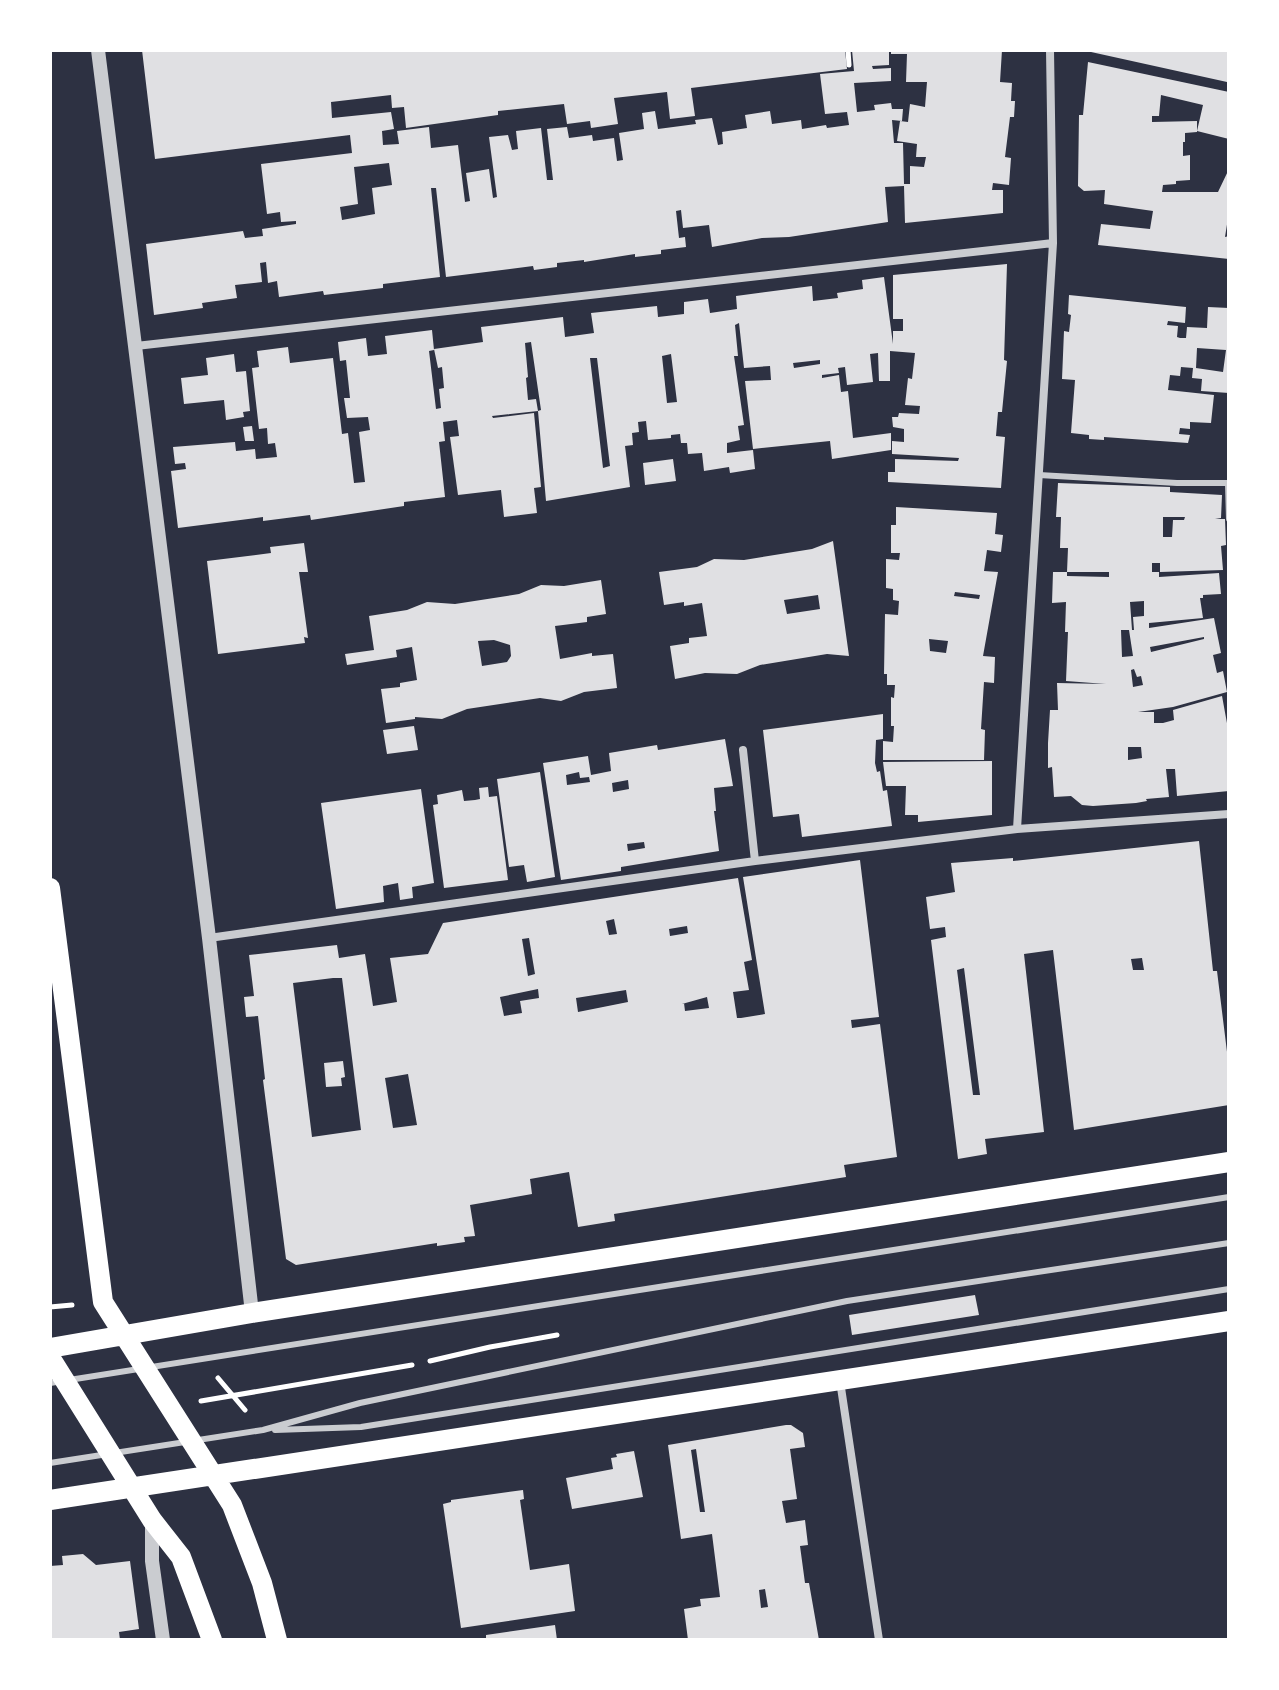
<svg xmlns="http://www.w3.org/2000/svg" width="1279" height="1690" font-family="'Nunito Sans',sans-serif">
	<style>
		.building { fill: #e0e0e3; fill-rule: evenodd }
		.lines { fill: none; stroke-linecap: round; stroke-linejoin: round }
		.path { stroke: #fff; stroke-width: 5 }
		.service { stroke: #caccd0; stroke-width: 6 }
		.minor { stroke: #caccd0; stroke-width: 8 }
		.tertiary { stroke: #caccd0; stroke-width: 14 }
		.primary { stroke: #fff; stroke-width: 20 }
	</style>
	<rect width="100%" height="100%" fill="#2d3142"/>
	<path class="building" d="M142 50H845L847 69 691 88 695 116 670 119 667 92 614 98 618 124 591 128 590 121 567 124 564 104 498 111V115L406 128 404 107 392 108 391 95 331 102 332 118 391 112 394 129 382 131 383 145 399 144 397 131 429 127 431 148 458 145 465 202 470 201 466 173 489 169 493 198 497 197 489 137 508 135 512 150 518 149 516 131 541 128 547 180H553L547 129 567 127 569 138 592 135 593 141 614 138 617 161 623 160 619 133 644 129 642 113 655 111 658 129 696 124 695 120 712 118 718 145 723 144 722 132 747 128 745 115 770 111 772 124 801 120 802 129 826 125 827 128 849 125 847 112 825 114 820 74 854 71 852 50H889V65L872 66 873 69 891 68V81L854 83 857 112 875 110 874 105 891 103 892 109H903L902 121 892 120 894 143H903L904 184H910V166L924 167 926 157H916L917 144 897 141 900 121 908 122 910 104 925 107 927 82H906L907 54H891V50H1002L1000 82 1012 83 1011 101H1015L1014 117H1010L1005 157 1011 158 1009 185 993 183 992 190H1003V213L905 223 904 186 885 187 888 222 789 237 762 238 712 247 709 225 683 228 681 210 676 211 679 238 685 237 686 247 661 250V254L635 257V254L584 262V260L557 263V267L534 270 533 266 446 277 436 188H431L440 277 383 284V288L324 295 323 291 279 297 277 281 268 283 266 262 260 263 262 282 235 285 237 298 202 303 203 308 154 315 146 244 243 231 245 238 263 236 262 229 296 224V221L281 222 280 212 267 214 261 164 352 153 350 135 155 159ZM389 163 392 185 372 188 375 214 342 220 340 207 358 204 354 167Z
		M1082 50H1229V72L1227 82Z
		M1088 62 1229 92V139L1197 131 1203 105 1161 95 1159 116H1152V122L1197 121V132L1185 133V142H1183V156L1190 155V180L1176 181V184L1163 185 1162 192H1218L1229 169V212L1225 237 1229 236V259L1098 245 1101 224 1150 229 1153 211 1104 204 1105 190 1084 191 1078 186 1079 115H1083Z
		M1007 264 1004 360 1007 361 1002 412H998L996 436 1005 437 1001 488 888 482V472H895V459L958 461 959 458 892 454V441L904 442V429L893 427 892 417H898L899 413 919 414 920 406 905 405 908 378 912 379 915 353 890 351V381H879L878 353 870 354 873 382 847 385 845 367 838 368 839 373 822 375V378L839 375 841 392 848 391 853 438 891 433V450L832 459 830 441 753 449 745 381 771 380 770 366 744 368 739 323 735 325 738 356H734L744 425 738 426 740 440 727 443V453L753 450 755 469 730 473 729 467 704 471 702 453 688 454 687 443H681L680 434 671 435V438L648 440 646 421 638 422 639 432 632 433 633 445 625 446 630 487 546 501 538 411 541 410 531 342 525 343 528 377 526 378 528 400 536 399 538 411 492 416 493 418 534 413 541 487 534 488 537 513 504 517 501 490 458 495 450 437 459 436 457 420 443 422 445 441 439 442 445 497 404 502V506L311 520 310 515 263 521V517L178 528 171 471 186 469 185 463 175 464 173 447 235 442 236 451 255 449 256 459 277 457 275 443 268 444 267 428 259 429 252 368 259 367 257 351 288 347 290 363 333 358 342 434 348 433 354 483 365 482 359 432 370 430 368 417 347 418 344 398H350L346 360 340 361 338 342 366 338 368 356 387 354 385 336 432 330 434 350 429 351 436 409 441 408 439 389 444 388 442 367 438 368 434 349 483 342 481 327 563 317 565 337 594 333 591 313 657 306 658 317 684 314V302L708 299 710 313 737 309 736 296 812 286 813 301 838 298 837 293 863 289 862 280 884 277 893 344V331H903V319H893V275ZM671 354 677 402 667 403 662 356ZM590 358H597L610 466 603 468ZM820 360V364L794 368 793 363Z
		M1069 295 1186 307 1185 323 1168 321 1167 325 1178 326 1177 337 1180 338H1186L1187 327 1207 328 1208 307 1229 308V393L1201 391 1202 379 1192 378 1193 368 1181 367 1180 376 1170 375 1168 390 1214 395 1211 423 1190 422V429L1180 428 1179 434 1190 435 1188 443 1104 437V440L1089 439V435L1071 433 1075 380 1062 379 1064 331 1069 332 1071 315 1068 314ZM1197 348 1226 350 1223 372 1196 368Z
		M234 354 236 372 246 371 250 411 243 412 244 417 226 420 224 400 184 404 181 378 208 375 206 358Z
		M252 426 254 441H245L243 427Z
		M673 459 676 481 645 485 643 463Z
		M1058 483 1170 487V492L1222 495 1221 518 1215 519H1225L1226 545 1221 546 1223 570 1160 572V563H1152V572H1159V577L1219 573 1221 594 1203 595V598H1200L1203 618 1149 623V628L1214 618 1221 653 1213 655 1217 673 1223 671 1227 692 1173 707 1138 712H1154V723H1163L1174 720 1173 710 1222 696 1229 734V791L1177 796 1175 769H1166L1169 797 1146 799 1147 801 1136 803 1093 806 1082 805 1071 796 1054 797 1052 767 1048 768V743L1050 710H1058L1057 683 1106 684 1066 681 1068 632H1065L1066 602 1052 603 1053 572H1067V576L1109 577V572H1067L1068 548H1060L1061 517H1056ZM1163 517H1185L1184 520H1173L1172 537H1163ZM1144 601V616L1133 617 1134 630H1129H1132L1130 602ZM1121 630H1129L1133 656 1122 657ZM1204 637V639L1151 652 1150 647ZM1134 669 1137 677 1141 676 1143 685 1133 687 1131 670ZM1128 747H1141L1142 758 1128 760Z
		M896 507 997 513 995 534 1003 535 1001 552 987 550 984 571 998 572 983 656 995 657 994 683 984 682 981 729 985 730 984 760H883V741L893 742 894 726H891V697L894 698 895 685H887V674H884L885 614 898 615 899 601 893 600V589L886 588V559L899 560 900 553H891V525H896ZM955 592 980 595 979 599 954 596ZM929 639 948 641 946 653 930 651Z
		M833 541 849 656 827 654 760 665 737 674 705 673 675 679 670 646 689 643V638L707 636 702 603 684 606V602L664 605 659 572 697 567 714 559 744 560 812 549ZM818 595 820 609 787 614 784 600Z
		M304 543 308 572H299L308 638 304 637 305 643 218 654 207 561 271 553 270 547Z
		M601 580 606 614 587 617V622L555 626 560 659 592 653V656L613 654 617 688 584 692 561 701 540 698 467 709 442 719 415 717V719L386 723 381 689 400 687V683L417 680 412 647 396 650 397 657 347 665 345 654 374 650 369 616 407 610 427 602 455 604 519 594 541 585 564 586ZM494 640 510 645 511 656 507 662 482 666 478 641Z
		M883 714V739L876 740 875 763 877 772 880 771 883 791 887 790 892 826 802 837 799 814 773 817 763 730Z
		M414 726 418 750 387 754 383 730Z
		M725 739 733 786 714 788 716 811H714L719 851 621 867V871L561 880 543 763 588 756 591 775 611 771 609 753 657 745 658 750ZM579 772 580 778 589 777 590 782 567 785 566 775ZM628 780 629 789 613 792 612 783ZM644 842 645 848 628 851 627 844Z
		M992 761V815L918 822V815H905L906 786H886L883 762Z
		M540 772 555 877 527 882 524 865 509 867 497 779Z
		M488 787 489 797 497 796 508 880 444 888 433 805 438 804 437 795 462 790 464 801 475 800 480 799 479 788Z
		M421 789 434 883 412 887 413 898 400 900 398 883 383 886 384 902 336 909 321 803Z
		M1199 841 1213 971H1217L1229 1068V1105L1074 1130 1053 950 1024 954 1044 1132 985 1139 987 1154 958 1159 931 940 946 937 945 927 930 929 926 897 955 892 951 863 1013 858V861ZM1142 958 1144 970H1133L1131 959ZM964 968 980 1095H973L957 970Z
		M860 860 879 1017 851 1020 852 1028 880 1024 897 1157 844 1165 846 1177 614 1214 615 1221 578 1227 569 1172 530 1179 532 1194 470 1205 475 1236 464 1237 465 1242 437 1246V1243L296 1265 286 1259 263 1080 265 1079 258 1016 246 1017 244 997 254 996 249 955 337 945 339 958 365 954 373 1006 397 1002 390 958 428 954 443 923 738 878 752 960 744 962 749 990 733 992 737 1018H741L765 1014 743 877ZM614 919 617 934 609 935 606 921ZM687 926 688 933 670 936 669 929ZM529 938 535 974 528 976 522 939ZM333 978H342L361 1130 312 1137 293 983ZM538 989 539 998 520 1001 522 1013 504 1016 500 997ZM626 990 628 1002 578 1012 576 998ZM707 997 709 1008 685 1011 684 1003 682 1004ZM408 1074 417 1125 393 1128 385 1078Z
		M343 1061 345 1077 341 1078 342 1086 326 1087 324 1063Z
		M975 1295 979 1315 852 1335 849 1315Z
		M786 1425H791L803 1433 805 1447 790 1449 797 1499 782 1501 786 1523 805 1520 808 1545 800 1546 805 1583H809L819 1640H688L684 1609 701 1606 700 1599 720 1597 712 1534 681 1539 668 1445ZM696 1449 705 1512H700L691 1450ZM765 1589 768 1607 761 1608 759 1590Z
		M634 1451 643 1497 572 1509 566 1478 613 1469 611 1458 617 1457 616 1454Z
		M523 1490 524 1499 520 1500 530 1570 569 1564 575 1611 461 1628 443 1504 451 1502V1500Z
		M83 1554 96 1565 130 1561 139 1629 119 1632 120 1640H50V1566L63 1565 62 1556Z
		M555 1625 557 1640H486V1635Z"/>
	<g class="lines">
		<path class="path" d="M848 50 849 65
			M50 1307 72 1305
			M430 1361 490 1347 557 1335
			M218 1378 245 1410
			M201 1401 412 1365"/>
		<path class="service" d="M1039 475 1177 483H1228L1229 519
			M50 1383 1229 1197
			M275 1430 361 1427 1229 1289
			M50 1463 263 1430 360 1403 847 1301 1229 1243"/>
		<path class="minor" d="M136 346 1053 243
			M743 750 755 861
			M1017 829 1053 243 1050 50
			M209 938 755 861 1017 829 1229 814
			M840 1381 879 1640"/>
		<path class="tertiary" d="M98 50 209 938 252 1313
			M152 1520V1561L163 1640"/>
		<path class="primary" d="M50 888 103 1302 232 1505 262 1583 277 1640
			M50 1348 252 1313 1229 1162
			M50 1357 152 1520 181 1557 212 1640
			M50 1500 1229 1321"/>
	</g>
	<rect width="1279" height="1690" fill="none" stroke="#ffffff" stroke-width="104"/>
</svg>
